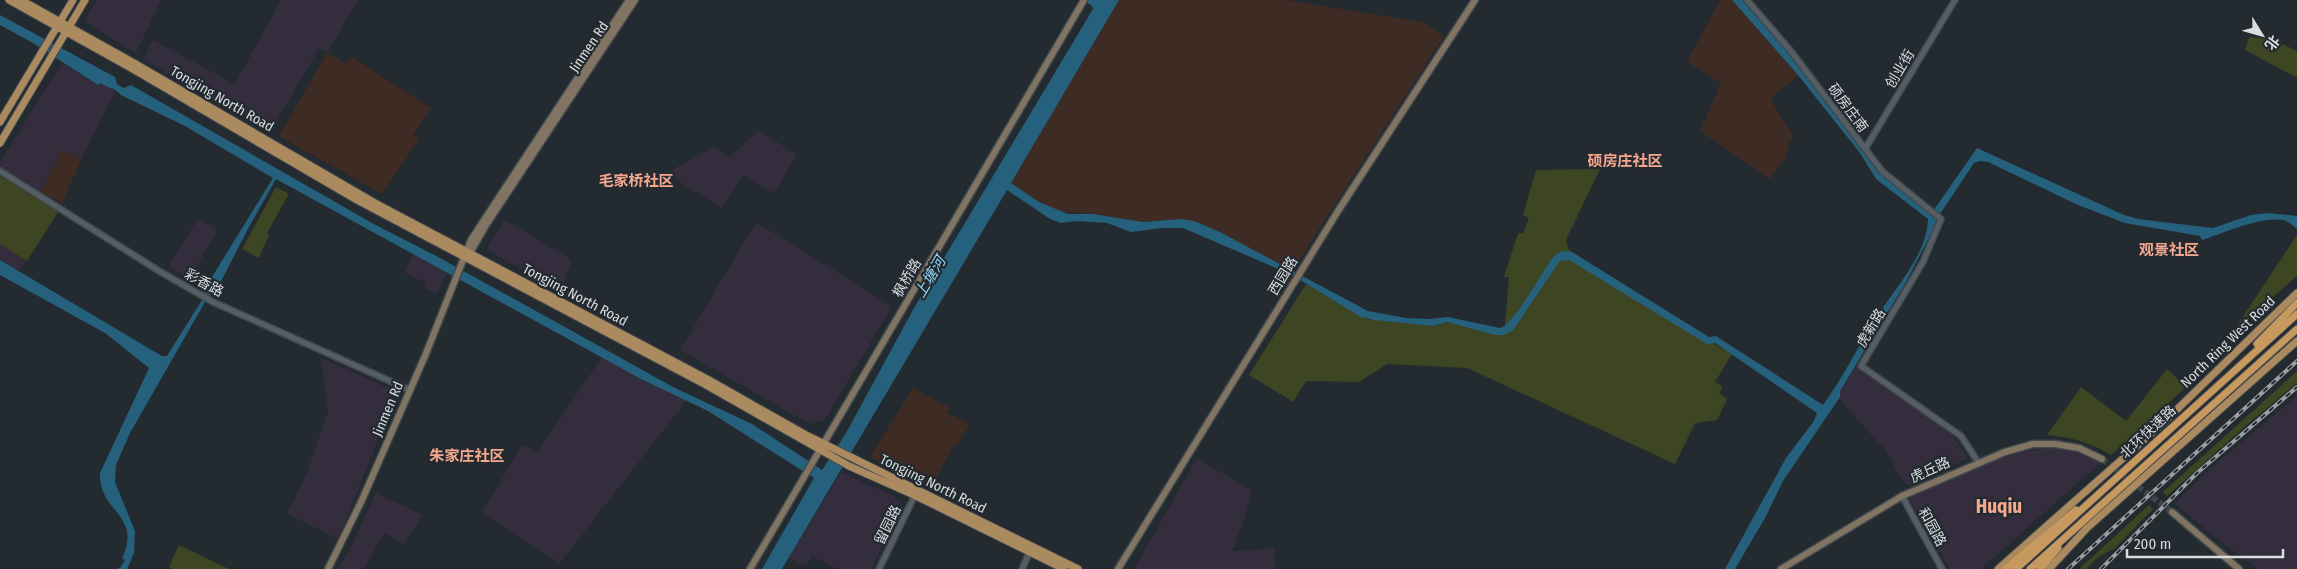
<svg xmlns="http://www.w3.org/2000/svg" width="2297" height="569" font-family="'Fira Sans Condensed','Noto Sans SC',sans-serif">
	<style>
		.commercial { fill: #342d3d }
		.education { fill: #3e2c24 }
		.green { fill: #3e4523 }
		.water { fill: #25607c }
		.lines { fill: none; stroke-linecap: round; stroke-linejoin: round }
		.secondary-tunnel { stroke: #3e454b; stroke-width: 6; stroke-dasharray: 6 3; stroke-linecap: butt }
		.tertiary-casing { stroke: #41484c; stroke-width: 8 }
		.secondary-casing { stroke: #41484c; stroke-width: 9 }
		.primary-casing { stroke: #41484c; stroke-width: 9 }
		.trunk-casing { stroke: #41484c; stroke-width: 9 }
		.tertiary { stroke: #565e65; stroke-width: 5 }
		.secondary { stroke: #817462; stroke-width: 6 }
		.primary { stroke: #ac8a60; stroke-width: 7 }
		.trunk { stroke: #c8995e; stroke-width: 7 }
		.rail-casing { stroke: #999fa3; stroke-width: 4 }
		.rail { stroke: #232a30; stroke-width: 2; stroke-dasharray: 5.5; stroke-linecap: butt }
		.labels { text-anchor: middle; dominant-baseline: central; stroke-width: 4.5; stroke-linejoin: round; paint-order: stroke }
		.street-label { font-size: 14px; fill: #d8dde1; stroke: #232a30 }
		.neighbourhood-label { font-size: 15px; font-weight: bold; fill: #f6a88f; stroke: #232a30 }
		.water-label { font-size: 15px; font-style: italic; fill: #90d4f7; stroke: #232a30 }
		.district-label { font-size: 19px; font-weight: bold; fill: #f6a88f; stroke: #232a30 }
	</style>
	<rect width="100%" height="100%" fill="#232a30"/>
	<path class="commercial" d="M97 0H161L136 53 87 23V16Z
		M281 0H358L327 53 319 49 271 130 145 61 144 57 153 40 235 84Z
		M62 63 97 85 99 82 116 89 81 160 61 150 41 192 1 167 0 162Z
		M759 130 797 155 774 193 743 175 721 208 666 173 714 147 730 157Z
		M198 218 218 230 189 279 169 266Z
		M505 220 572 260 561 290 486 250Z
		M756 222 892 306 825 420 810 424 680 350Z
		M0 244 27 261 18 271 0 260Z
		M413 254 447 272 437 294 424 288 426 283 405 273Z
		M602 357 643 380 687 400 560 563 482 513 522 444 537 453Z
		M321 358 397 392 338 539 287 514 307 473 328 411Z
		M1857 364 1952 434 1968 458 1910 486 1904 483 1885 450 1839 399V391Z
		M2297 396V569H2258L2215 537 2174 503 2213 466Z
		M2038 449H2065L2082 454 2100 463 1981 569H1950L1909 499 1948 479 1999 459 2021 452Z
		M1197 458 1252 491 1243 523 1232 551 1274 548 1276 569H1134Z
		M841 472 894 496 900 502 872 569H838L812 556 806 567 789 558Z
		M376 493 423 515 404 544 385 533 363 569H338L349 551Z"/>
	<path class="education" d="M1119 0H1286L1422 22 1444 36 1292 271 1220 232 1181 219 1143 222 1093 214 1061 212 1039 202 1011 183Z
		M1720 0H1732L1798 75 1770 99 1794 137 1789 141 1786 157 1770 179 1700 131 1721 83 1687 62Z
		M327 53 346 64 352 57 431 108 413 135 419 139 382 194 279 136Z
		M61 150 81 160 62 203 41 192Z
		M913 388 950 408 947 413 970 424 957 445 954 444 930 490 870 457Z"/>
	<path class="green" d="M2264 35 2297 51V78L2245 50 2249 37 2258 38Z
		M1600 169 1566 240 1568 248 1572 252 1570 260 1732 354 1715 382 1723 387 1719 393 1727 399 1717 420 1695 423 1675 464 1467 368 1387 364 1359 382 1306 381 1293 402 1249 375 1306 284 1367 319 1433 326 1447 322 1495 335H1504L1509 277H1504L1518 233H1523L1529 218 1523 215 1536 170Z
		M0 176 58 212 27 261 0 244Z
		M276 187 289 194 267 233 269 235 259 258 242 249Z
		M2297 235V276L2251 316 2211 365Z
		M2167 369 2186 387 2111 455C2091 443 2071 437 2047 435L2081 387 2126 421Z
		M2297 371V383L2249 423 2167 496 2163 492Z
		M2149 505 2153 509 2115 548 2098 557 2086 569H2079Z
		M179 545 229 569H172L169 567Z"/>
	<path class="water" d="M1083 0H1119L1011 183 1039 202 1068 214H1093L1143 222 1181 219 1194 221 1220 232 1368 311 1406 318 1428 319 1448 317 1500 328C1513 326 1544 268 1555 255L1563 251 1572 252 1709 337 1716 336 1823 405C1842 379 1856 350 1873 323 1891 292 1927 257 1928 219L1876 179 1860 153 1798 75 1732 0H1742L1789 53 1881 174 1931 214 1977 148 2124 215 2138 219 2213 228 2251 215 2268 213 2297 216V229C2293 225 2289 222 2284 220 2260 216 2224 233 2202 240L2200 236 2125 223 2078 205 1988 162 1980 161 1974 163 1936 220 1935 226 1906 282 1840 391V397L1783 481 1765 518 1735 569H1725L1786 458 1814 421 1817 413 1715 343 1707 344 1569 260 1560 261 1513 330 1504 335H1495L1447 322 1433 326 1374 320 1361 317 1290 274 1183 228H1162L1131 232 1107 223 1077 221 1061 223 1050 219 1007 190 782 569H762L814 478 708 411 643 380 276 179 250 225 217 289 215 288 205 302 130 433 116 465 115 482 135 531 134 553 127 569H117L120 568 125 560 122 558C143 515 98 512 100 473L149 368 105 333 0 275V260L162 356H167L202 300 199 298 273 178 185 126 121 95 113 88 112 89 100 83 98 85 33 43 0 25V15L115 77 117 84 123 88 131 85 372 223 440 258 675 388 752 424 822 470 846 433 914 308 1093 9 1092 6Z"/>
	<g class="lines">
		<path class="secondary-tunnel" d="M2102 459 2172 512"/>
		<g class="tertiary-casing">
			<path id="tertiary" d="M1747 0 1790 50 1882 171 1941 219 1923 262 1861 366 1961 436 1978 462
				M1865 149 1955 0
				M0 171 159 271 213 302 410 390
				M1902 496 1942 569
				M879 569 916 493
				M1022 569 1031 549"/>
		</g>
		<g class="secondary-casing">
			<path id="secondary" d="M467 254 470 253 486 225 635 0
				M2172 512 2239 569
				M328 569 362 500 425 356 471 240 629 0
				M750 569 1084 0
				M1118 569 1338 211 1475 0
				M1781 569 1902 496 2005 452 2033 444H2055L2079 448 2102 459"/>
		</g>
		<g class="primary-casing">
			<path id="primary" d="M9 0 131 68 357 200 706 385 849 466 914 495 1064 569
				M21 0 134 63 375 203 709 380 806 435 1078 569
				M0 122 73 0
				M0 143 85 0
				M1998 569 2163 423 2297 293
				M2049 569 2087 528 2297 341"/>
		</g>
		<g class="trunk-casing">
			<path id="trunk" d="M2257 344 2297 303
				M2006 569 2076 510
				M2016 569 2297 314
				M2030 569 2297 329
				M2040 569 2058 548"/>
		</g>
		<use href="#tertiary" class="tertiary"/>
		<use href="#secondary" class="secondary"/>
		<use href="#primary" class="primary"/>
		<use href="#trunk" class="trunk"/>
		<g class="rail-casing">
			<path id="rail" d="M2068 569 2297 361
				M2101 569 2197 473 2297 387"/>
		</g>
		<use href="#rail" class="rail"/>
	</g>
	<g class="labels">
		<g class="street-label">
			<text transform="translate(589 47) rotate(-56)">Jinmen Rd</text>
			<text transform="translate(1900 69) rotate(-59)">创业街</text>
			<text transform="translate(222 99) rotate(30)">Tongjing North Road</text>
			<text transform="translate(1848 108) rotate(53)">硕房庄南</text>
			<text transform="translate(1283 276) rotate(-59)">西园路</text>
			<text transform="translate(907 278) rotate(-60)">枫桥路</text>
			<text transform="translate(204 283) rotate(29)">彩香路</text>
			<text transform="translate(575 295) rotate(28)">Tongjing North Road</text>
			<text transform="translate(1871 328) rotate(-59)">虎新路</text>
			<text transform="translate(2228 342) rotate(-44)">North Ring West Road</text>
			<text transform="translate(388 409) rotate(-67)">Jinmen Rd</text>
			<text transform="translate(2148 432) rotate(-43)">北环快速路</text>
			<text transform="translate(1930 470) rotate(-24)">虎丘路</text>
			<text transform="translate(933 484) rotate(26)">Tongjing North Road</text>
			<text transform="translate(888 525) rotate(-64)">留园路</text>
			<text transform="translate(1932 527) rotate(61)">和园路</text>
		</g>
		<g class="neighbourhood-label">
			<text x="1625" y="161">硕房庄社区</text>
			<text x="636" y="181">毛家桥社区</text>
			<text x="2169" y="250">观景社区</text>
			<text x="467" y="456">朱家庄社区</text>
		</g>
		<g class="water-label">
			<text transform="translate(930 277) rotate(-59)">上塘河</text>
		</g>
		<g class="district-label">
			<text x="1999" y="506">Huqiu</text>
		</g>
	</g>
	<g transform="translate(2262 35) rotate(127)" stroke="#232a30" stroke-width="4" paint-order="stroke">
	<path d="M0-4L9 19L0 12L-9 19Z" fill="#d8dde1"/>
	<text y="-8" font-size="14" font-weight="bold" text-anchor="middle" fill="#d8dde1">北</text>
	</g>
	<path d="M2127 549v8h156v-8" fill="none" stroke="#d8dde1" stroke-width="2.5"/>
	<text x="2134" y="549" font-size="15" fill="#d8dde1" stroke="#232a30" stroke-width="4" paint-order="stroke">200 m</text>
</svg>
